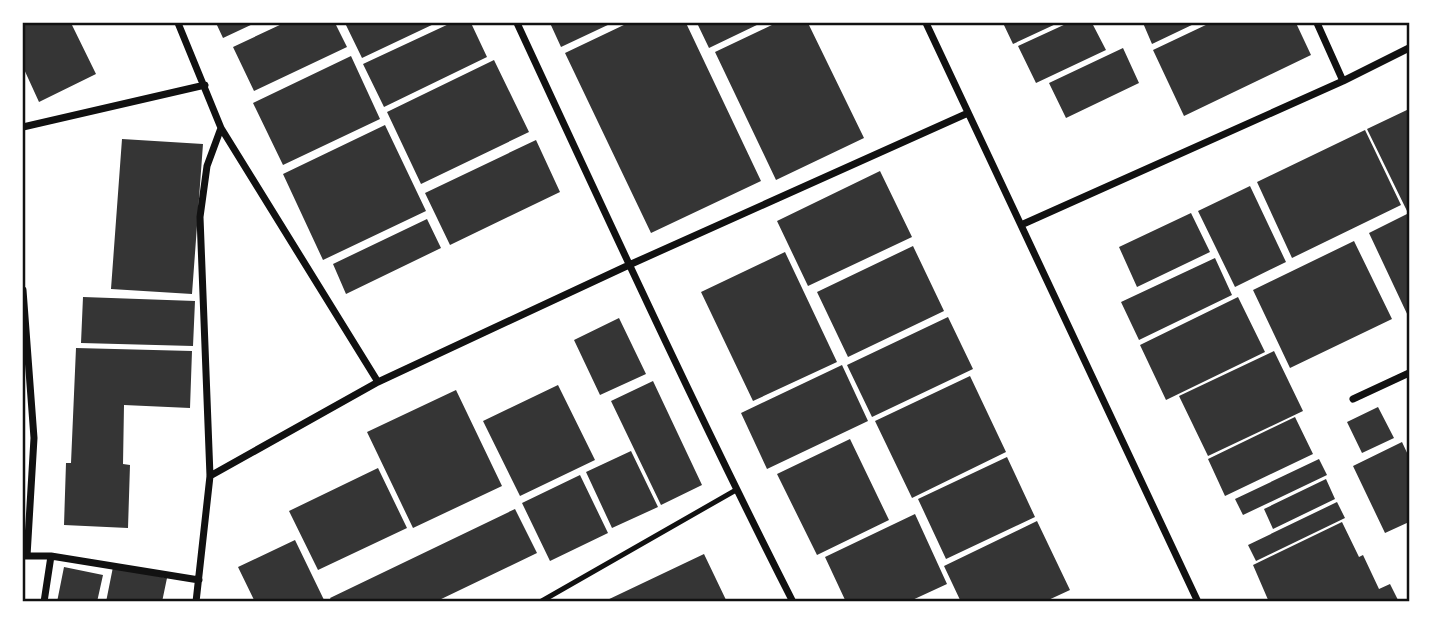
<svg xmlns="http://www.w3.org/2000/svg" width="1432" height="625" font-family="Jost,sans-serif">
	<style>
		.building { fill: #353535 }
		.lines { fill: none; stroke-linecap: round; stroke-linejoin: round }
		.service { stroke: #111; stroke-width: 5 }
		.minor { stroke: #111; stroke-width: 7 }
		.neatline { fill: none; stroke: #111; stroke-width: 2.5 }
	</style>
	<rect width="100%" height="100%" fill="#fff"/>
	<path class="building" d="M23 23H71L96 74 39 102 23 67Z
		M216 23H255L223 38Z
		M284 23H335L347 47 254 91 233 47Z
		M345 23H436L362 58Z
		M451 23H471L487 57 384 107 363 64Z
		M550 23H612L561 47Z
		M628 23H686L761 181 651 233 565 53Z
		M697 23H761L709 48Z
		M776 23H808L864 138 776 180 715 52Z
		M1003 23H1058L1013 44Z
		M1068 23H1092L1106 50 1036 83 1018 46Z
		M1143 23H1196L1152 44Z
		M1210 23H1296L1311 55 1184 116 1153 50Z
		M1123 48 1139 83 1066 118 1049 83Z
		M351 56 380 119 283 165 253 103Z
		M494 60 529 132 421 184 387 112Z
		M1409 109V210L1407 211 1367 129Z
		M385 125 426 211 323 260 283 174Z
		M1365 130 1401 205 1292 258 1257 182Z
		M122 139 203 144 192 294 111 289Z
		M536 140 560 192 450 245 425 193Z
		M880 171 912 237 808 286 777 221Z
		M1250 186 1286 262 1235 287 1198 211Z
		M1191 213 1210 252 1137 287 1119 247Z
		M1409 213V318L1369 233Z
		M427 219 441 248 346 294 333 264Z
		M1354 241 1392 319 1290 368 1253 290Z
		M913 246 944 311 848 357 817 292Z
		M785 252 837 362 753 401 701 292Z
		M1215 258 1232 295 1139 340 1121 302Z
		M83 297 195 301 193 346 81 343Z
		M1238 297 1265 352 1166 400 1140 345Z
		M948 317 973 369 872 417 847 365Z
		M619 318 646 374 600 395 574 340Z
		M76 348 192 351 190 408 124 405 123 464 130 465 128 528 64 525 66 463H71Z
		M1274 351 1303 411 1208 456 1179 396Z
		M842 365 868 421 767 469 741 413Z
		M970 376 1006 452 912 498 875 421Z
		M653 381 702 485 661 505 611 401Z
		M558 385 595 460 520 496 483 421Z
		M456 390 502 486 413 528 367 432Z
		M1378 407 1394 438 1362 453 1347 422Z
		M1295 417 1313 454 1225 496 1208 459Z
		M850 439 889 520 817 555 777 474Z
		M1402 442 1409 457V522L1385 533 1353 466Z
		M631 451 658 507 612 528 586 472Z
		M1007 457 1035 517 946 559 918 499Z
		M1319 459 1327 475 1243 515 1235 499Z
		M378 468 407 528 318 570 289 511Z
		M580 475 608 533 550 561 522 503Z
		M1326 479 1335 499 1273 529 1264 509Z
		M1337 502 1345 518 1256 561 1248 545Z
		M515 509 537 553 435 602H332L330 598Z
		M915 514 947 584 908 602H846L825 557Z
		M1037 521 1070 590 1044 602H961L944 566Z
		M1342 522 1359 557 1363 555 1379 589 1390 584 1399 602H1269L1253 565Z
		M295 540 325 602H255L238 567Z
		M704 554 727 602H603Z
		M64 567 103 575 97 602H57Z
		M113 567 167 578 162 602H106Z"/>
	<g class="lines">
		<path class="service" d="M540 602 736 490"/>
		<path class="minor" d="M178 23 221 128 207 166 200 217 210 476 196 602
			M517 23C607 217 696 411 793 602
			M926 23 1198 602
			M1317 23 1343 81
			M23 127 205 85
			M221 128 378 382
			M1021 225 1343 81 1409 48
			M23 290 34 438 27 556
			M1353 399 1409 373
			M210 476 378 382 629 265 968 113
			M23 556H51L199 580
			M44 602 51 556"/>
	</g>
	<rect width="1432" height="625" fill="none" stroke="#ffffff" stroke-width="49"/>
	<rect x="24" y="24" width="1384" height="576" class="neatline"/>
</svg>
